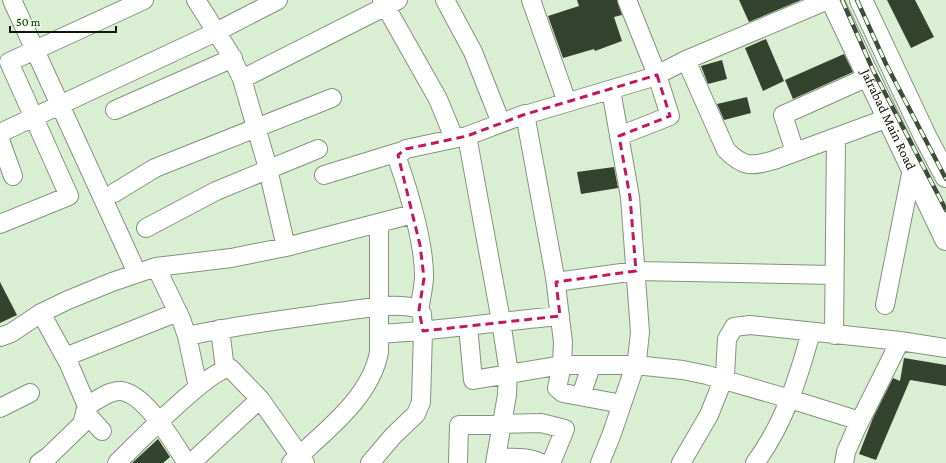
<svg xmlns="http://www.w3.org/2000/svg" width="946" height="463" font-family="'Crimson Pro',serif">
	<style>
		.building { fill: #33432e }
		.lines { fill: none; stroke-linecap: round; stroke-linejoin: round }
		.minor-casing { stroke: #82947c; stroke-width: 20 }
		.major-casing { stroke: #82947c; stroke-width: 24 }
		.minor { stroke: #fff; stroke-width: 18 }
		.major { stroke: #fff; stroke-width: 22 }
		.rail-casing { stroke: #414b3d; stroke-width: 4.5 }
		.rail { stroke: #e7fbe0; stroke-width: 3; stroke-dasharray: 9; stroke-linecap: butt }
		.marked { fill: none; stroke: #c2185b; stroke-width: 3; stroke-dasharray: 8 5; stroke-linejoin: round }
		.labels { text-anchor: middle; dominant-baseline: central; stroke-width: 4; stroke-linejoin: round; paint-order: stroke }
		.street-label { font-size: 14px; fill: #0f160c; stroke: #e7fbe0 }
	</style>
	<rect width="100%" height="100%" fill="#d9eed3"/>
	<path class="building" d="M577 0H617L622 15 614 17 622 41 595 51 594 49 563 58 548 16 579 6Z
		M739 0H801L749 22Z
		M887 0H915L934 37 911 48Z
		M766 39 784 81 763 91 745 48Z
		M844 54 853 72 793 99 785 80Z
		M722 60 727 79 708 84 701 66Z
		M747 97 751 113 724 120 717 104Z
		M614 167 618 188 581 194 577 172Z
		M0 282 17 315 0 323Z
		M904 358 946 365V386L910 380 876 460 859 454 873 418 893 378 900 381Z
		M158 439 170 457 163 463H132Z"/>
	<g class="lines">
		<g class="minor-casing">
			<path id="minor" d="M12 0 137 273
				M196 0 229 52 242 79 267 165 286 247
				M382 0 438 99 454 138
				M445 0 473 52 501 123
				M531 0 567 102
				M686 60 726 150C743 167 751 167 774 160L888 118
				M242 79 398 0
				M115 110 233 58
				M525 115 653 77 686 60 828 0
				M0 133 216 32 278 0
				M467 136 501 321 508 367 507 395 495 463
				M619 136 670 116 657 75 627 0
				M0 140 13 176
				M795 152 783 115 868 77
				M324 175 402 151
				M114 193 155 168 332 98
				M0 224 69 196 9 62 144 0
				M146 228 216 191 318 149
				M156 267 181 319 187 336 198 387
				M556 282 636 271 833 275
				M885 305 912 169
				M419 310C421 300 423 289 424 279 425 246 409 192 398 161V155L406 149 467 136 525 114 555 277 563 342 562 365 557 388 563 393 622 404
				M468 326 473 380 562 365H635L683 370 707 375 790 399 860 421
				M220 329 225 369
				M379 334C440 331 500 321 560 316
				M834 335 836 137
				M187 336C237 325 287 319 338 312 363 309 392 302 417 308L422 314 423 331 421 402 416 414 393 436 370 463
				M0 337 11 333 41 313 68 300 112 282 156 267 231 258 286 247 413 214
				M65 357 178 312
				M581 396 591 366
				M87 406C96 401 109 390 121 391 146 394 174 444 187 463
				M0 408 30 393
				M85 412 102 431
				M496 458C511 458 527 456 541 463
				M39 463 49 456 82 424 87 406 69 364 41 313
				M117 463C135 445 210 369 230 368L260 399 305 463
				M191 463 260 399
				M291 463C323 433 371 398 379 352V223
				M458 463 459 425 541 423 565 429 551 463
				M600 463 611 436 637 360 640 332 630 197 611 90
				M681 463 709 415 725 375 727 339 734 327 750 325 900 341 946 348
				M755 463C784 424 798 379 811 332
				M844 463 846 452 856 429 900 341"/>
		</g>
		<g class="major-casing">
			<g id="major">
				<path id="s1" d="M832 0 946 239"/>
				<path d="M861 0 925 136 946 176"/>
			</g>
		</g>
		<use href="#minor" class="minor"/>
		<use href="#major" class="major"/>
		<g class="rail-casing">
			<path id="rail" d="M842 0 873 70 946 210
				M857 0 886 64 946 179"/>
		</g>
		<use href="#rail" class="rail"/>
	</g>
	<path class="marked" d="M657 75 670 116 619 136 630 197 636 271 556 282 560 316 423 331 419 310 424 278 420 245 398 155 406 149 467 136 523 115Z"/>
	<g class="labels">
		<g class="street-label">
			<text stroke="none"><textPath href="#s1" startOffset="132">Jafrabad Main Road</textPath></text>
		</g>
	</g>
	<path d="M10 26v6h106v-6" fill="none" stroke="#0f160c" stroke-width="2"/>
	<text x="16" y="26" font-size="12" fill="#0f160c" stroke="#e7fbe0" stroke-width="3" paint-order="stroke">50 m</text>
</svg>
